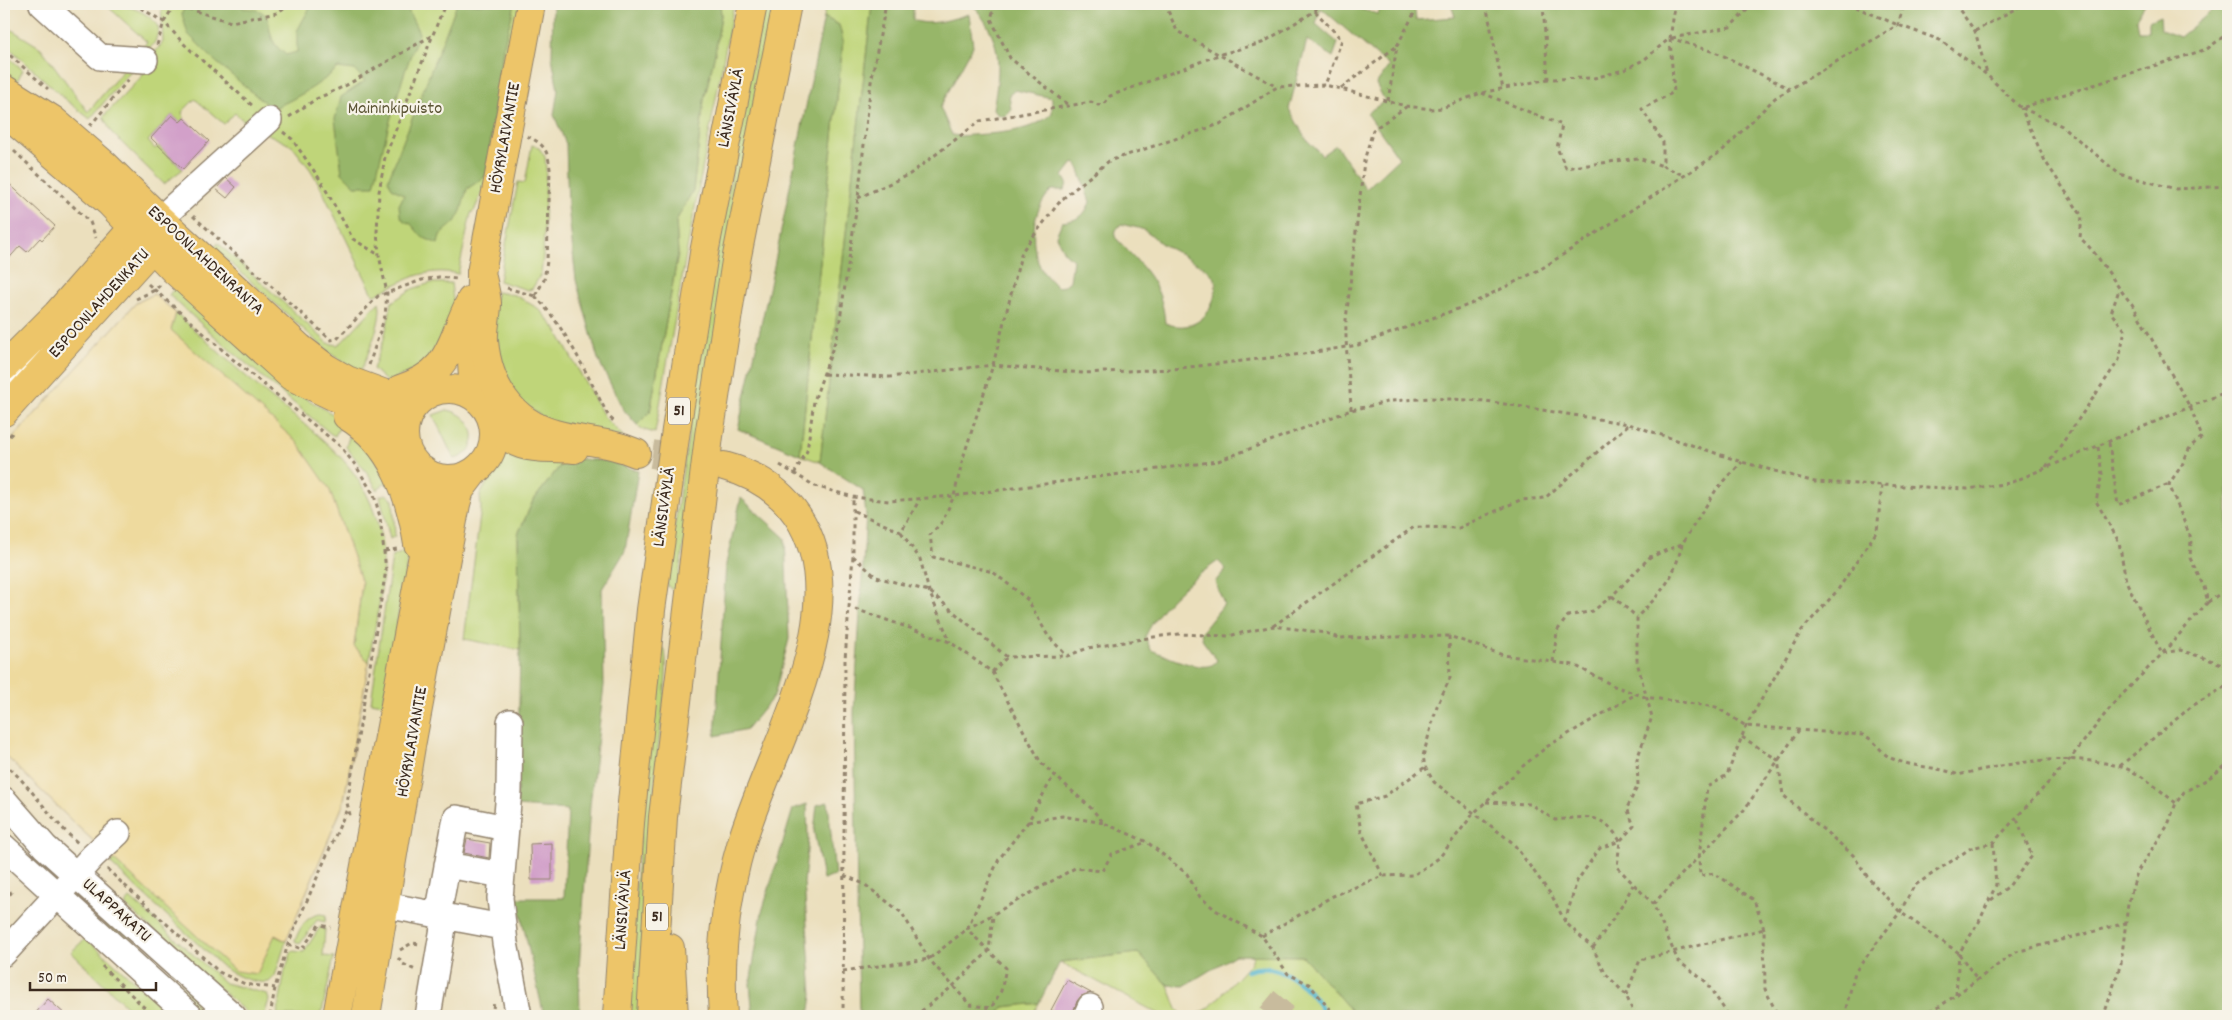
<svg xmlns="http://www.w3.org/2000/svg" width="2232" height="1020" font-family="Dekko,sans-serif">
	<style>
		.green { fill: #bfd579; stroke: #7d804c }
		.forest { fill: #97b669; stroke: #697044; fill-rule: evenodd }
		.sand { fill: #eeda9e; stroke: #94825e }
		.lines { fill: none; stroke-linecap: round; stroke-linejoin: round }
		.stream { stroke: #4fb4ce; stroke-width: 5 }
		.building { fill: #d2a0c9 }
		.minor-tunnel { stroke: #c8bb9d; stroke-width: 25; stroke-dasharray: 25 12; stroke-linecap: butt }
		.highway-tunnel { stroke: #c8bb9d; stroke-width: 28; stroke-dasharray: 28 14; stroke-linecap: butt }
		.minor-casing { stroke: #93846e; stroke-width: 28 }
		.major-casing { stroke: #93846e; stroke-width: 30 }
		.highway-casing { stroke: #93846e; stroke-width: 30 }
		.path { stroke: #93846e; stroke-width: 3; stroke-dasharray: 4 4; stroke-linecap: butt }
		.minor { stroke: #fff; stroke-width: 25 }
		.major { stroke: #edc569; stroke-width: 28 }
		.highway { stroke: #edc569; stroke-width: 28 }
		.labels { text-anchor: middle; dominant-baseline: central; stroke-width: 4.5; stroke-linejoin: round; paint-order: stroke }
		.shield { fill: #f7f3e8; stroke: #73665b; stroke-width: 1 }
		.shield-label { font-size: 16px; font-weight: bold; fill: #3b2a1e }
		.street-label { font-size: 18px; fill: #3b2a1e; stroke: #f7f3e8 }
		.park-label { font-size: 18px; fill: #5c5535; stroke: #f7f3e8 }
	</style>
	<rect width="100%" height="100%" fill="#f7f3e8"/>
	<filter id="ink" filterUnits="userSpaceOnUse"><feTurbulence type="fractalNoise" baseFrequency=".02" numOctaves="2"/><feDisplacementMap in="SourceGraphic" scale="10" xChannelSelector="R" yChannelSelector="G"/><feConvolveMatrix kernelMatrix="1 2 1 2 8 2 1 2 1" color-interpolation-filters="sRGB"/></filter>
	<filter id="wash" filterUnits="userSpaceOnUse"><feTurbulence type="fractalNoise" baseFrequency=".0096" numOctaves="4" result="noise"/><feDisplacementMap in="SourceGraphic" scale="20" xChannelSelector="R" yChannelSelector="G"/><feGaussianBlur stdDeviation="1.12" result="paint"/><feColorMatrix in="noise" values="0 0 0 0 0 0 0 0 0 0 0 0 0 0 0 0 0 1.4 0 .05"/><feComposite in="paint" operator="in"/></filter>
	<g filter="url(#wash)">
		<rect width="100%" height="100%" fill="#ebdfbd"/>
		<path class="green" d="M105 4C124 4 150 10 159 29L155 42 90 119 66 100 4 43V25L41 48 88 112 147 42Z
			M161 4H520L488 178 474 211 471 213 458 274C427 266 401 281 374 296L318 182 310 169 292 146 246 123 235 113 224 124 195 99 182 112 184 118 180 122 172 115 148 141 155 149 158 146 183 169 164 184 112 133 103 117 144 74 140 71 163 42Z
			M723 4H734L687 249 655 433 641 429 637 425 650 412 678 254 676 221 693 190 704 100 715 53 721 15 720 7Z
			M764 4H773L677 587 675 591 667 586 670 556 715 262Z
			M826 4H872L820 462 800 455 843 41 839 25 824 17Z
			M4 53 23 70 17 81 4 75Z
			M532 145 539 148 545 157 546 169 543 256 541 274 532 289 528 290 499 281 518 182 525 183Z
			M218 243 328 343 337 345 342 342 379 302C384 319 367 356 360 373L331 354 214 248Z
			M179 282 302 396 343 420 335 436 331 434 230 350 169 295Z
			M431 283H451L454 307 430 363 387 382 373 369 384 339 392 302 412 289Z
			M496 292 515 295 539 309 555 328 605 418 624 437 557 427 513 397 491 334Z
			M176 313C202 337 228 361 255 384 313 435 370 461 382 545 387 581 374 627 369 662L354 646 362 583 171 330Z
			M447 410C478 415 483 453 454 459L433 415Z
			M349 437 364 439 390 486 385 483 377 490 369 475 346 447Z
			M508 452 566 458 533 501 518 534 520 650 464 639 481 508 480 495 498 463Z
			M386 494 393 500 395 536 390 539 380 496Z
			M404 541 408 542V557L383 704 371 702 392 557 403 552Z
			M660 648 664 649C671 666 659 735 657 758 649 844 645 930 639 1016H628L637 869Z
			M115 859 286 941 275 976 269 982C254 984 237 976 224 968L110 863Z
			M130 898 225 983 267 994 269 1000 264 1016H250L125 905Z
			M320 914 326 915 325 922 317 920 300 944 295 941C299 929 306 916 320 914Z
			M111 920 217 1016H204L105 926Z
			M320 927 325 929 323 956 334 957 321 1016H277L285 970 292 951 304 952Z
			M86 938 173 1016H136L71 952Z
			M1138 953 1168 985 1177 1009 1184 1016H1163L1060 962Z
			M1254 955 1303 956 1356 1016H1210L1209 1014 1195 1016 1209 1008 1250 964Z
			M1039 1003 1032 1016H998L1003 1007Z"/>
		<path class="forest" d="M185 4H241L243 8C278 10 263 24 275 44 277 48 283 52 286 55L297 52V31L312 4H401L406 6 419 33C399 84 386 132 374 186H355L342 173 335 119 341 97 365 81 355 70 338 68C318 86 297 98 272 109L215 61 188 34 182 14Z
			M457 4H515L503 48 486 176 467 189 461 211 455 222 440 235 438 244 422 237 411 224 404 221 400 215 399 205 404 195 392 188 388 180Z
			M553 4H720L721 15 715 53 704 100 693 190 676 221 678 253 650 412 637 425 623 409 598 359 576 280 568 206 566 144 554 115 558 90 552 57Z
			M872 4H913V20C930 27 952 19 969 14L973 46 940 107 952 135 960 136C988 133 1031 135 1052 113V98L1015 90 1009 95 1011 110 1005 116 998 115 993 109C1001 65 1003 40 972 4H1352L1356 8 1378 14 1383 4H1414L1416 20 1455 17 1451 4H2145L2136 19 2138 31H2149V21L2160 16 2161 30 2180 37 2213 10 2198 4H2228V1016H1356L1303 956 1235 955 1184 986 1168 985 1138 953 1060 962 1039 1003 1003 1007 998 1016H859L854 713 866 515 863 490 820 462ZM1321 8 1389 66 1376 84 1385 101 1367 113 1399 158 1366 189 1336 145 1322 155 1306 139 1289 109 1307 40 1333 57 1338 43 1316 24ZM1073 163 1077 164 1090 202C1084 217 1078 220 1062 222L1056 236 1064 252 1073 260 1070 281 1064 286 1057 287C1052 282 1047 277 1043 272 1028 248 1031 209 1052 190H1065L1067 183 1063 176ZM1121 224C1128 226 1137 227 1144 230 1151 233 1156 240 1162 244 1175 252 1207 266 1214 277 1217 282 1216 288 1215 293 1211 319 1190 333 1165 323 1162 281 1142 267 1115 237L1116 230ZM1218 561 1226 569 1215 582 1224 604 1201 633 1203 641 1217 660C1209 677 1165 655 1151 650L1145 637C1161 603 1188 582 1218 561Z
			M824 17 839 25 843 41 800 455 738 429 773 271Z
			M566 458 610 461 638 471 625 551 602 589 604 685 590 805 579 968 580 1016H544L517 898H564L568 810 517 806 520 650 518 534 533 501Z
			M741 498 785 538 789 639 774 696 747 729 715 736 726 564Z
			M828 802 835 876 823 879 814 832 817 805Z
			M807 804 808 840 804 883 812 995 809 1016H753L750 984 762 912 793 809Z"/>
		<path class="sand" d="M154 294 176 313 171 330 297 442 329 488 362 583 354 646 369 662 343 805 286 941 275 935 257 974 235 971 74 823 4 754V448L136 303Z"/>
		<g class="lines">
			<path class="stream" d="M1247 971C1279 959 1313 988 1325 1016"/>
		</g>
		<g id="blocks">
			<path class="building" d="M172 115 180 122 184 118 209 141 183 169 151 138Z
				M226 178 236 187 227 198 216 189Z
				M4 179 55 226 42 240 40 238 27 252 20 246 4 264Z
				M467 839 490 843 489 858 464 853Z
				M552 843V880H531L530 844Z
				M1067 980 1091 993 1081 996 1077 1001 1072 1016H1063L1051 1010Z
				M48 999 67 1016H33Z"/>
		</g>
	</g>
	<g filter="url(#ink)">
		<use href="#blocks" fill-opacity="0" stroke="#93846e" stroke-width="1"/>
		<g class="lines">
			<path class="minor-tunnel" d="M1270 1016 1284 999"/>
			<path class="highway-tunnel" d="M652 454 724 466"/>
			<g class="minor-casing">
				<path id="minor" d="M42 4 100 57 145 60
					M160 219 269 120
					M4 387 33 352
					M510 722 509 791 500 898 505 943 519 1016
					M4 800 45 847 233 1016
					M4 847 190 1016
					M447 865 502 875
					M364 901 502 927
					M438 915 456 818 506 828
					M4 953 93 856 118 833
					M428 1016 445 916
					M1086 1016 1090 1007"/>
			</g>
			<g class="major-casing">
				<path id="major" d="M4 89 53 120 104 164 160 219 300 348 326 368 347 380 396 398 411 401 423 397
					M4 112 109 202 174 270 291 376 379 418 394 429 405 444
					M4 367 57 314 133 228 150 222
					M400 389C453 372 449 343 471 300
					M404 434a45 45 0 1 1 90 0a45 45 0 1 1-90 0Z
					M482 402C464 372 475 337 480 304 481 294 481 283 481 273L531 4
					M4 412 152 248 157 230
					M347 416C393 443 410 495 418 544
					M337 1016 429 523C431 504 434 489 424 471
					M366 1016 411 746 456 504 460 490 473 473"/>
			</g>
			<g class="highway-casing">
				<path id="highway" d="M481 273C483 283 486 293 487 303 487 316 483 328 484 341 488 385 511 422 555 434 583 442 609 441 636 453
					M493 423C520 454 537 446 574 449
					M670 948 674 1016
					M617 1016 630 823 651 610 676 430 704 253 753 4
					M651 1016 663 817 709 436 736 261 787 4
					M723 1016C719 958 725 901 741 845 768 750 860 609 797 515 779 489 754 474 724 466"/>
			</g>
			<path class="path" d="M134 4 164 22 185 45 254 107
				M173 4 231 22 277 13 289 4
				M995 4 991 19 1010 58 1068 105
				M1165 4 1177 31 1277 87
				M1486 4 1503 89
				M1543 4 1548 79
				M1678 4 1675 7 1670 38 1645 59 1624 70 1594 78 1548 79 1481 93 1442 108 1431 109 1406 106 1325 85 1277 87 1220 124 1109 161 1061 200 1022 251 993 365 963 458 954 496 942 522 930 535 933 557 993 572 1028 600 1048 636 1067 656 1088 648 1154 637 1179 634 1228 636 1273 626 1326 633 1338 638 1449 636 1503 655 1574 665 1614 686 1645 697 1716 707 1746 726 1863 735C1879 742 1880 754 1893 759 1914 768 1938 766 1958 775 2010 763 2066 752 2118 766 2139 771 2159 790 2176 803
				M1848 4 1898 25 1940 40 1987 75 2021 108 2207 49 2228 33
				M1955 4 1975 31 1987 74
				M1315 11 1342 40 1325 85
				M1975 31 2024 4
				M1670 38 1720 54 1790 89
				M1672 38 1730 27 1753 4
				M1670 39 1674 92 1642 109 1663 142V166L1683 175
				M157 45 164 22 175 4
				M4 50 48 89
				M1341 88 1397 46
				M1482 93 1562 125 1557 148 1566 168 1638 158 1663 166
				M1388 101 1397 46 1419 4
				M2022 108 2062 126 2119 174 2176 189 2228 186
				M289 117 316 99 345 86 431 36
				M90 126 129 79
				M283 132 292 139 321 181 353 239 379 255
				M527 136C544 144 548 150 550 169L547 261 544 280 535 296
				M14 151 90 222 96 238
				M858 198 910 174 980 121 1091 102 1098 105 1104 104 1110 96 1221 54 1262 43 1315 11 1319 4
				M193 216 331 340 337 339 378 296 422 280 439 277 457 279
				M148 284 236 362 340 446 356 466 374 495 380 517 386 570 347 803 351 819
				M507 288 535 296
				M535 296C568 330 587 376 609 417L616 423
				M136 299 155 290 161 284
				M369 365 385 316 387 293 379 255 377 232 379 192 385 157 445 4
				M824 374 890 377 993 365 1083 373 1172 369 1303 354 1358 345 1471 304 1541 269 1722 151 1775 98 1898 25 1904 4
				M1351 410C1350 380 1345 350 1346 320L1364 161 1373 130 1406 107
				M4 442 13 432
				M2109 443 2118 505 2169 484
				M2098 447 2102 474 2096 501 2119 542 2126 581 2162 654
				M780 465 815 486 853 497 889 501 954 496 1218 461 1351 410 1392 401 1431 398 1486 401 1629 424 1742 462 1815 482 1968 489 2010 483 2228 391
				M2046 467 2119 360 2125 330 2111 313 2119 290
				M794 474 807 451 814 401 838 333 858 198 871 82 886 4
				M854 511 901 532 920 499
				M901 532 920 559 929 591 950 642
				M1682 544C1674 579 1662 592 1637 617V662L1652 717 1637 759 1638 785 1627 808 1634 826 1620 841 1617 867 1653 904 1678 961 1705 981 1729 1016
				M385 551 397 549
				M853 556 876 577 929 591 1007 657 1067 656
				M1612 596 1637 617
				M2208 602 2228 588
				M855 609 950 642 992 672 1041 763 1091 808 1104 823 1147 842 1187 874 1200 897 1217 911 1262 936 1288 974 1309 984 1335 1016
				M1273 626 1414 527 1459 528 1520 500 1545 498 1629 424
				M1449 636 1450 678 1437 706 1423 756 1425 767 1434 782 1513 843 1552 896 1565 922 1593 948 1605 973 1626 995 1635 1016
				M2163 653 2180 650 2228 666
				M1553 662 1557 631 1568 616 1593 611 1612 596 1650 557 1682 544 1716 490 1742 462
				M992 672 1007 657
				M1742 737 1778 760 1783 795 1853 855 1869 879 1900 912 1959 953 1979 922 1996 885 1993 843
				M4 763C32 787 50 819 78 843
				M2120 766 2192 706 2228 685
				M1486 802 1530 804 1555 820C1586 817 1602 811 1620 841L1600 848 1577 881 1565 921
				M1028 822 1062 816 1104 823
				M107 869 219 972 245 984 275 988
				M844 875 864 884 902 913 929 959 970 1005 991 1008 1001 991 1006 968 967 929 1075 868 1102 871 1112 854 1147 842
				M1383 876 1361 831 1356 804 1385 796 1425 767
				M4 886 11 893 4 901
				M1991 900 2009 886 2032 856 2016 817
				M1653 904 1744 810 1799 730
				M1764 929 1754 900 1714 873 1700 876 1699 858 1707 787 1727 775 1746 726 1802 630 1837 591 1877 531 1882 485
				M1262 936 1333 896 1383 876 1414 875 1439 858 1474 813 1523 766 1548 746 1636 694
				M288 944 302 949 319 925 331 927
				M1593 948 1623 904 1633 885
				M400 950 412 943 421 944
				M1959 954 1977 979
				M398 958 403 964 415 970
				M102 966 153 1016
				M843 971 929 959 967 929 999 859 1028 822 1054 775
				M1626 995 1640 960 1764 929 1765 989 1778 1016
				M1956 995 1959 953
				M270 1016 275 988 288 944 347 809
				M492 1016 494 1002
				M843 1016 845 659 853 556V497
				M915 1016 953 986 989 951 993 915
				M1844 1016 1855 972 1900 912 1914 886 1971 848 1993 843 2070 759 2113 704 2162 654 2208 602 2204 587 2190 558 2191 539 2169 484 2182 465 2190 447 2202 437 2191 409 2132 304C2113 283 2101 256 2080 238L2082 216 2045 161 2021 108
				M1914 1016 1939 1007 2016 952 2126 923
				M2101 1016 2105 1012 2121 963 2128 904 2137 872 2168 825 2176 803 2184 792 2206 780 2228 764"/>
			<use href="#minor" class="minor"/>
			<use href="#major" class="major"/>
			<use href="#highway" class="highway"/>
		</g>
	</g>
	<g class="labels">
		<g class="shield">
			<rect x="668" y="397.5" width="22" height="27" rx="4"/>
			<rect x="646" y="903.5" width="22" height="27" rx="4"/>
		</g>
		<g class="shield-label">
			<text x="679" y="411">51</text>
			<text x="657" y="917">51</text>
		</g>
		<g class="street-label">
			<text transform="translate(732 108) rotate(-79)">LÄNSIVÄYLÄ</text>
			<text transform="translate(506 138) rotate(-80)">HÖYRYLAIVANTIE</text>
			<text transform="translate(205 261) rotate(43)">ESPOONLAHDENRANTA</text>
			<text transform="translate(100 304) rotate(-48)">ESPOONLAHDENKATU</text>
			<text transform="translate(665 507) rotate(-82)">LÄNSIVÄYLÄ</text>
			<text transform="translate(413 742) rotate(-80)">HÖYRYLAIVANTIE</text>
			<text transform="translate(624 910) rotate(-86)">LÄNSIVÄYLÄ</text>
			<text transform="translate(116 911) rotate(42)">ULAPPAKATU</text>
		</g>
		<g class="park-label">
			<text x="395" y="109">Maininkipuisto</text>
		</g>
	</g>
	<rect width="2232" height="1020" fill="none" stroke="#f7f3e8" stroke-width="20"/>
	<path d="M30 982v8h126v-8" fill="none" stroke="#3b2a1e" stroke-width="2.5"/>
	<text x="38" y="982" font-size="15" fill="#3b2a1e" stroke="#f7f3e8" stroke-width="4" paint-order="stroke">50 m</text>
</svg>
